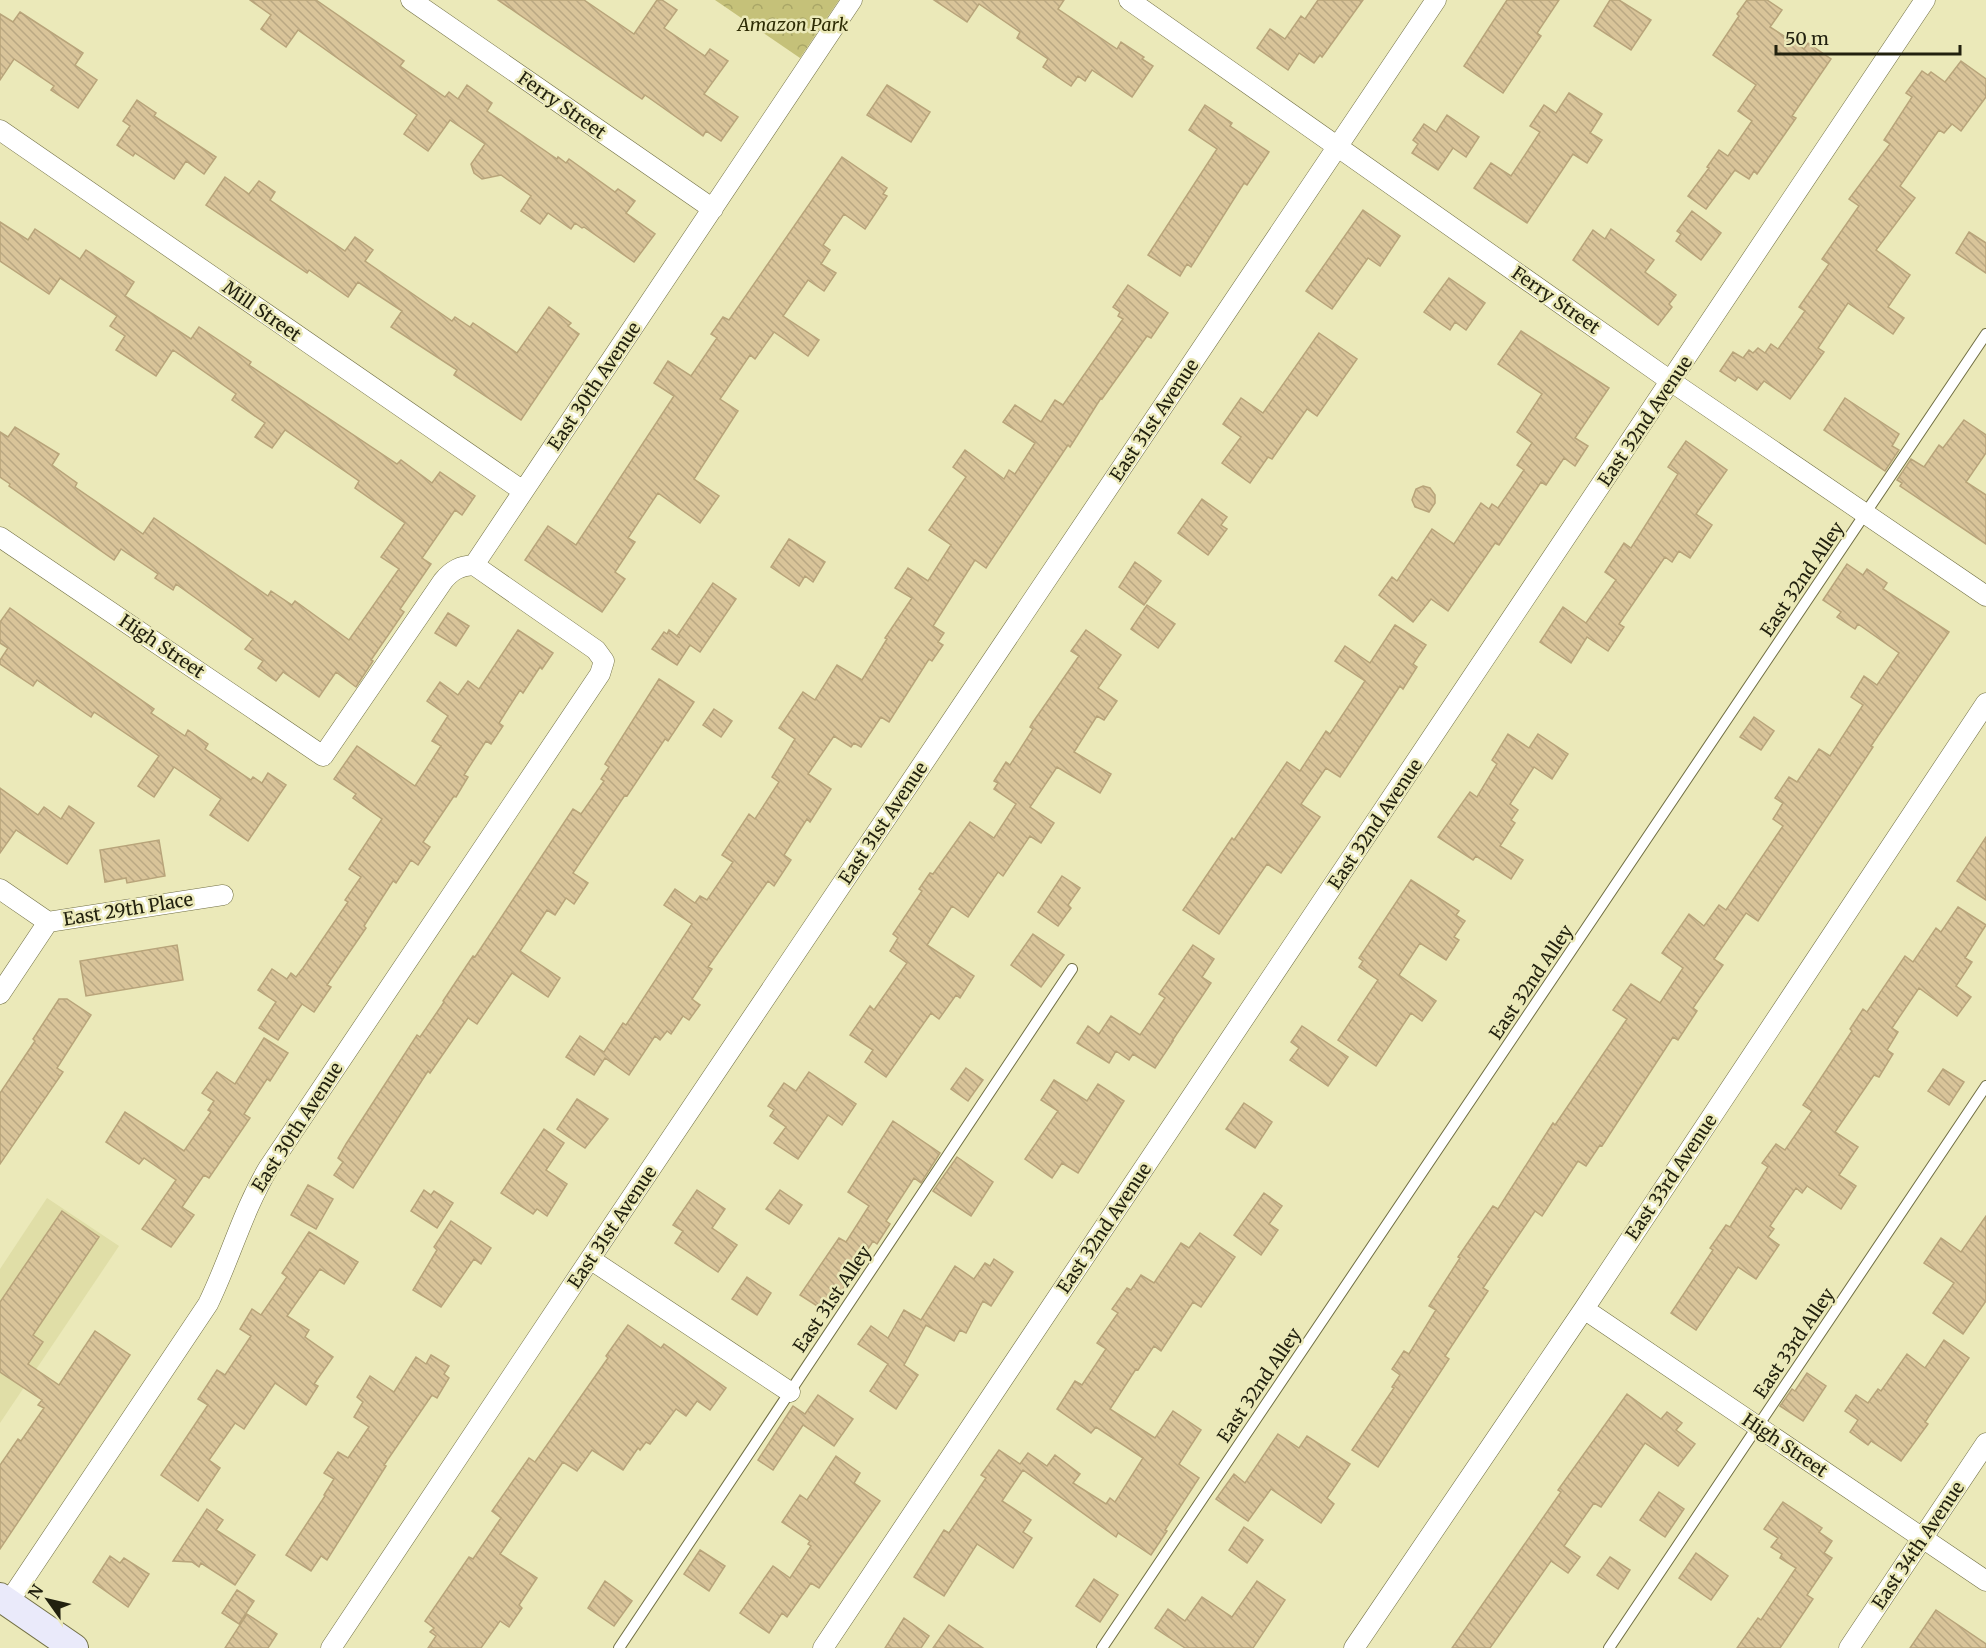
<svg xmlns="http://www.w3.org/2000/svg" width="1986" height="1648" font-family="Merriweather,serif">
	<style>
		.built { fill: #e0dea7 }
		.park { fill: url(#park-crowns) }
		.building { fill: url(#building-back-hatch); stroke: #b8a47a; stroke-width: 1.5 }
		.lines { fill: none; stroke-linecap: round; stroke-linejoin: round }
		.service-casing { stroke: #716f44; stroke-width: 12 }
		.minor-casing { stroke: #716f44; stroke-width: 21 }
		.secondary-casing { stroke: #716f44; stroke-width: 30 }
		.service { stroke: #fff; stroke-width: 10 }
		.minor { stroke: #fff; stroke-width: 20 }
		.secondary { stroke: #eaeafa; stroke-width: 28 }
		.labels { text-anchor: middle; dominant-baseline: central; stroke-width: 5; stroke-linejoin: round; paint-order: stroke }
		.park-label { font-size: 18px; font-style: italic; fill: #2e2c05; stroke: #ebe9b9 }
		.street-label { font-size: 18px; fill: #22210f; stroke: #ebe9b9 }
	</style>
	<defs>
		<pattern id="park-crowns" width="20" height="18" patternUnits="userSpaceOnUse" patternTransform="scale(1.5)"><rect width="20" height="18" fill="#c5c179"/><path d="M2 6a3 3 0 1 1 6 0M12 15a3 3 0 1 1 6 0" fill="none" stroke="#a9a667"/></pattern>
		<pattern id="building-back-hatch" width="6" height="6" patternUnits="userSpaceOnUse" patternTransform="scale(1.5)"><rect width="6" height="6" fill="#d9c499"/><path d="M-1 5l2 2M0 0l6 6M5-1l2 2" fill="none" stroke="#baa883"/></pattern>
	</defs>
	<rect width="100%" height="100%" fill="#ebe9b9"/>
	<path class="built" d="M47 1198 119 1246 0 1423V1269Z"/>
	<path class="park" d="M715 0H839L800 58Z"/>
	<path class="building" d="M250 0H316L404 61 400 66 445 97 449 92 458 99 467 85 492 103 487 111 557 159 558 157 566 163 569 159 615 192 618 189 635 201 626 213 655 234 634 262 584 227 582 228 575 223 571 229 548 213 540 224 521 211 531 196 501 175 482 179 474 173 471 164 485 144 450 120 428 151 404 134 417 115 298 30 286 47 261 29 271 15Z
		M498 0H584L634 34 657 0H662L677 10 664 28 705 56 710 49 728 61 704 94 738 117 721 141 706 131 703 136 645 95 642 99Z
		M934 0H1064L1058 9 1117 49 1121 42 1144 57 1142 59 1153 66 1132 97 1092 70 1085 81 1078 76 1071 86 1043 67 1048 59 1017 38 1020 32 979 4 967 22Z
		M1318 0H1363L1322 57 1320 55 1314 63 1299 53 1288 70 1257 48 1270 29 1285 39 1301 16 1305 19Z
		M1507 0H1559L1537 33 1541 36 1503 93 1464 66Z
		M1610 0H1619L1651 20 1631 50 1594 26Z
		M1747 0H1767L1782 10 1770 27 1804 49 1808 43 1831 59 1792 116 1796 118 1757 174 1754 171 1749 179 1735 170 1706 209 1688 196 1709 168 1707 167 1719 150 1728 156 1752 121 1738 111 1756 85 1713 55 1739 16 1737 14Z
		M20 12 83 53 75 65 97 80 78 108 51 90 54 86 14 59 0 80V14L13 22Z
		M1961 61 1986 79V97L1961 131 1952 124 1944 133 1939 130 1900 186 1915 198 1876 250 1910 275 1888 307 1904 318 1893 334 1848 303 1818 348 1824 352 1790 399 1764 381 1757 390 1738 377 1735 381 1720 371 1733 352 1743 358 1749 350 1753 353 1758 348 1765 353 1771 344 1778 349 1805 311 1799 307 1829 264 1822 259 1859 206 1849 199 1890 144 1884 140 1912 97 1906 93 1922 71 1928 75 1931 72 1945 82Z
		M887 85 930 112 911 142 867 115Z
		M1569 93 1602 114 1590 133 1602 140 1587 163 1573 154 1527 223 1474 188 1491 163 1511 176 1540 132 1530 126 1544 105 1556 113Z
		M137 100 156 113 154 116 216 157 204 174 186 161 174 179 135 153 133 156 117 145 130 126 123 121Z
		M1205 105 1232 123 1230 126 1269 152 1247 185 1244 183 1191 267 1187 264 1180 276 1148 255 1217 149 1189 130Z
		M1447 115 1479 137 1466 157 1453 148 1438 170 1412 153 1418 144 1413 140 1424 124 1436 132Z
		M842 157 887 188 883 194 887 196 865 229 844 214 823 245 830 250 821 264 836 273 824 291 808 280 783 316 819 340 808 356 774 332 755 359 750 355 720 399 738 411 694 479 719 496 700 523 658 493 628 538 635 542 615 572 625 579 602 612 525 560 548 526 576 545 674 396 654 383 668 361 691 376 717 338 711 334 723 317 729 320Z
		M225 177 249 194 259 181 275 192 270 200 345 251 355 237 373 250 365 261 452 321 455 317 470 327 473 323 517 353 549 307 571 323 568 326 579 334 521 420 454 375 457 370 391 327 402 311 358 282 348 297 309 270 307 273 206 205Z
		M1363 210 1400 236 1380 266 1368 258 1332 309 1306 291Z
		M1692 211 1721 233 1701 260 1676 241 1681 234 1677 231Z
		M0 222 28 240 35 229 80 259 86 250 134 282 125 296 191 339 199 327 251 362 249 365 397 464 401 460 432 483 440 472 475 496 462 515 455 510 422 558 431 564 400 609 404 612 371 660 373 661 356 687 336 672 319 697 283 672 276 681 258 668 263 661 245 649 253 639 176 584 173 590 155 578 158 574 121 549 114 560 9 486 10 484 0 477V432L8 437 15 427 59 454 52 465 77 483 75 487 143 534 154 518 268 596 271 591 292 605 295 601 349 640 399 569 381 557 405 523 355 488 359 481 285 430 272 448 255 437 265 423 232 400 236 394 173 350 156 376 116 350 125 336 110 326 117 316 60 278 49 294 0 261Z
		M1611 229 1654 260 1645 272 1676 295 1669 304 1672 307 1658 325 1573 260 1593 230 1605 239Z
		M1969 232 1986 243V273L1956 253Z
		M1449 278 1485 303 1466 330 1455 322 1450 330 1424 312Z
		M1128 285 1168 313 1151 338 1147 336 1102 399 1101 398 1070 447 1068 445 986 568 975 560 933 626 944 633 938 642 943 645 932 661 929 659 889 722 881 717 861 747 854 743 851 747 834 736 808 774 831 789 810 822 807 819 784 855 791 860 774 886 768 881 708 967 712 969 692 999 700 1005 689 1020 683 1016 671 1034 667 1031 660 1040 655 1036 629 1075 605 1058 594 1075 566 1057 580 1036 604 1052 623 1023 626 1025 692 924 664 905 675 889 695 903 700 896 707 900 733 862 722 855 749 814 755 819 779 782 772 777 795 739 779 728 803 692 815 700 837 665 862 680 887 639 885 638 912 598 895 588 908 568 928 581 951 545 929 530 966 477 953 467 965 450 1004 479 1009 470 1015 474 1035 443 1003 422 1015 405 1041 422 1055 400 1063 405 1123 319 1118 316 1120 312 1113 307Z
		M1521 331 1609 388 1575 438 1588 446 1575 466 1564 458 1546 485 1541 482 1499 545 1495 543 1448 611 1431 599 1413 622 1379 595 1392 577 1397 581 1432 529 1454 544 1481 503 1489 509 1492 504 1498 508 1524 470 1517 465 1532 443 1517 432 1542 394 1498 364Z
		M1319 333 1357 359 1317 416 1307 409 1272 459 1268 457 1250 483 1222 463 1241 437 1223 424 1241 398 1263 413Z
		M1845 398 1899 434 1892 446 1899 450 1885 471 1824 430Z
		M1964 420 1986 435V453L1966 482 1986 495V544L1900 486 1902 483 1897 480 1911 459 1924 467 1939 445 1943 448Z
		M1686 441 1727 470 1696 514 1712 525 1690 558 1679 551 1672 562 1665 557 1619 624 1624 627 1608 651 1587 637 1571 663 1540 642 1563 607 1586 623 1616 580 1605 572 1624 543 1631 548 1678 474 1668 467Z
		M1423 486 1430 488 1435 495V503L1429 512 1415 507 1412 500 1416 489Z
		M1202 499 1227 517 1221 525 1227 529 1208 555 1178 533Z
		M789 539 825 562 813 582 805 576 799 586 771 567Z
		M1135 562 1161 581 1144 605 1119 587Z
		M1847 564 1863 575 1867 569 1887 583 1883 589 1949 632 1871 746 1873 747 1758 921 1746 913 1714 959 1723 965 1693 1008 1697 1011 1678 1040 1673 1037 1602 1146 1600 1145 1586 1166 1578 1161 1542 1216 1535 1211 1483 1288 1488 1291 1445 1356 1449 1359 1378 1467 1352 1450 1394 1388 1392 1387 1400 1375 1392 1369 1404 1351 1409 1354 1436 1310 1429 1306 1460 1258 1458 1257 1493 1206 1498 1209 1553 1123 1555 1125 1627 1019 1613 1010 1631 984 1660 1003 1683 968 1662 953 1689 914 1704 926 1719 905 1726 910 1783 826 1773 819 1783 803 1775 798 1789 777 1797 782 1819 749 1830 756 1863 705 1851 697 1864 676 1877 685 1899 653 1858 624 1855 629 1837 617 1841 612 1823 600Z
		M713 583 736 599 700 652 690 645 677 665 652 649 664 632 667 634 669 630 680 638 677 636Z
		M1147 605 1175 624 1158 648 1131 629Z
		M10 608 154 709 151 713 185 736 188 730 208 744 205 749 251 780 253 777 262 783 268 773 286 785 248 841 210 815 221 799 174 767 154 797 138 786 159 756 94 712 91 717 37 680 33 686 0 664V660L8 648 0 643V622Z
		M448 613 469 626 456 646 435 633Z
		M1395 625 1426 645 1413 664 1417 667 1403 689 1400 686 1340 777 1326 768 1301 804 1320 817 1281 873 1267 864 1219 934 1183 910 1232 838 1234 840 1287 762 1300 771 1326 731 1330 734 1365 681 1335 661 1345 646 1370 663Z
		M518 630 553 653 542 669 540 667 523 693 520 690 499 723 503 726 491 744 486 741 464 775 468 777 456 797 454 796 423 842 430 847 418 865 411 860 396 883 393 881 364 926 366 928 327 985 331 987 314 1012 302 1004 278 1040 259 1028 276 1002 258 990 272 969 287 979 291 973 296 977 303 968 348 902 345 900 361 877 349 869 382 819 353 798 356 794 334 779 357 746 415 786 441 746 432 741 448 716 427 701 440 682 458 695 468 681 479 689Z
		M1086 630 1121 655 1098 688 1117 701 1104 720 1097 716 1074 752 1111 774 1100 793 1057 767 1030 807 1054 823 1041 843 1030 836 1003 876 998 872 968 917 952 906 927 945 974 976 960 998 956 995 939 1019 931 1013 886 1077 865 1062 873 1050 850 1035 870 1006 874 1010 907 963 890 951 898 938 893 934 922 891 919 889 930 873 933 874 970 822 994 838 1016 804 994 789 998 783 994 781 1006 762 1010 765 1033 729 1030 727 1033 722 1079 656 1071 651Z
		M659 679 694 702 668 741 665 739 627 796 625 795 573 873 588 883 574 904 566 898 555 915 547 910 520 951 560 978 548 997 512 973 477 1024 468 1018 430 1073 428 1071 353 1188 334 1175 343 1162 338 1158 346 1144 417 1035 420 1037 444 1002 443 1001 473 956 475 957 573 809 581 814 604 781 601 779 609 767 605 764Z
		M714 709 732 721 721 737 703 725Z
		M1754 717 1774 731 1761 750 1740 737Z
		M1508 734 1529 748 1538 734 1568 754 1552 779 1534 767 1510 804 1518 810 1511 820 1515 823 1500 846 1523 860 1511 879 1476 856 1473 860 1438 837 1470 792 1477 797 1497 764 1492 760Z
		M0 788 38 815 44 807 61 819 69 806 94 823 67 864 16 830 0 853Z
		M1986 837V900L1957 881Z
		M159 840 165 876 127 883 126 878 105 882 100 850Z
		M1062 876 1080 888 1068 905 1071 908 1058 926 1038 912Z
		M1411 880 1459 911 1456 915 1465 921 1454 937 1459 940 1446 960 1420 943 1399 975 1436 1001 1422 1021 1411 1013 1376 1066 1338 1040 1378 980 1359 967 1363 961 1359 958Z
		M1958 907 1986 925 1965 958 1972 962 1956 986 1971 997 1957 1016 1919 988 1892 1028 1898 1032 1887 1050 1893 1054 1879 1077 1874 1075 1835 1132 1858 1147 1839 1175 1856 1186 1841 1209 1807 1186 1802 1193 1796 1188 1770 1226 1774 1229 1768 1237 1779 1245 1756 1279 1738 1267 1696 1330 1671 1313 1713 1250 1710 1248 1726 1225 1730 1227 1768 1167 1762 1163 1776 1144 1785 1150 1812 1111 1803 1105 1852 1031 1850 1029 1863 1009 1867 1012 1905 956 1913 962 1936 928 1941 932Z
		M1033 934 1064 955 1041 987 1011 965Z
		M177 945 183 980 86 996 80 961Z
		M1193 945 1214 959 1202 977 1211 983 1172 1041H1173L1155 1068 1133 1054 1129 1060 1116 1051 1109 1063 1077 1043 1088 1026 1099 1034 1111 1016 1140 1035 1165 998 1159 994Z
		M59 999H67L91 1015 57 1068 63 1072 0 1164V1093L35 1041 33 1039Z
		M1302 1026 1348 1057 1328 1086 1290 1060 1299 1048 1291 1042Z
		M264 1038 288 1053 270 1081 267 1079 244 1114 250 1118 209 1178 204 1175 182 1207 194 1215 171 1247 142 1229 176 1180 144 1158 139 1164 106 1142 125 1112 184 1151 211 1112 208 1110 214 1101 202 1093 217 1072 235 1084Z
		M966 1068 983 1080 968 1101 951 1089Z
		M1943 1069 1964 1082 1949 1105 1928 1091Z
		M809 1072 856 1104 842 1125 828 1115 798 1159 774 1143 786 1127 770 1116 774 1110 768 1106 784 1083 796 1091Z
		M1054 1080 1087 1101 1098 1084 1124 1101 1078 1173 1062 1163 1052 1178 1025 1159 1058 1111 1041 1100Z
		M577 1099 608 1119 585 1148 557 1129Z
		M1244 1103 1272 1122 1255 1148 1226 1129Z
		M893 1121 940 1153 921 1183 914 1178 886 1221 890 1224 877 1244 873 1241 828 1313 800 1295 839 1238 846 1242 869 1206 848 1192Z
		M544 1129 564 1143 546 1170 567 1184 547 1216 537 1209 533 1214 501 1193Z
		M957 1157 993 1182 971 1216 933 1191Z
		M308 1185 333 1199 316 1229 291 1215Z
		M424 1190 431 1195 434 1191 453 1203 437 1228 411 1211Z
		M697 1190 725 1209 712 1228 737 1245 718 1272 675 1243 683 1231 673 1225Z
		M780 1190 802 1205 789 1224 766 1209Z
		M1264 1193 1282 1206 1269 1224 1278 1230 1261 1255 1234 1235Z
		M62 1211 99 1237 33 1335 43 1342 28 1364 59 1385 95 1331 130 1355 0 1549V1465L18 1439 21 1441 44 1408 38 1405 42 1400 0 1372V1302Z
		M1986 1216V1301L1963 1334 1933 1313 1954 1283 1924 1263 1941 1238 1961 1252Z
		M451 1221 491 1248 481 1264 474 1259 441 1307 413 1290 437 1250 434 1247Z
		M309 1232 358 1262 344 1284 320 1269 287 1316 309 1330 305 1337 333 1357 314 1384 318 1386 306 1405 275 1383 244 1429 235 1423 209 1460 220 1468 198 1501 161 1475 208 1405 198 1399 217 1370 225 1375 251 1336 240 1329 252 1309 261 1315 287 1277 282 1273Z
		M1200 1233 1235 1257 1201 1307 1193 1302 1161 1351 1154 1346 1138 1370 1136 1369 1110 1409 1155 1438 1173 1411 1201 1430 1179 1464 1199 1478 1165 1530 1167 1531 1151 1555 1118 1533 1116 1537 1023 1470 1002 1501 1031 1520 1023 1532 1032 1538 1013 1568 977 1544 944 1596 914 1577 944 1530 949 1533 986 1478 981 1475 999 1450 1020 1464 1028 1453 1047 1466 1055 1455 1080 1474 1073 1483 1106 1504 1110 1498 1115 1502 1143 1458 1096 1427 1091 1433 1057 1409 1075 1381 1082 1385 1106 1349 1097 1343 1118 1313 1112 1309 1127 1288 1131 1290 1141 1275 1154 1283 1181 1243 1189 1248Z
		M994 1259 1013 1272 991 1306 983 1301 966 1333 960 1330 954 1341 926 1325 904 1365 918 1375 896 1409 870 1391 888 1364 858 1344 871 1326 888 1338 904 1310 921 1320 955 1266 974 1279 985 1263 990 1266Z
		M747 1277 771 1293 757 1315 732 1299Z
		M628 1325 661 1348 664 1344 726 1388 710 1410 697 1401 686 1416 676 1409 650 1444 646 1442 640 1450 638 1448 623 1470 592 1450 577 1471 563 1462 500 1554 537 1578 519 1605 522 1608 509 1627 500 1621 481 1648H428L436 1636 430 1632 434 1628 425 1621 469 1557 473 1559 501 1518 492 1511 529 1458 535 1462 608 1358 606 1356Z
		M1944 1340 1969 1358 1925 1422 1928 1424 1901 1461 1871 1441 1868 1445 1850 1432 1858 1420 1845 1411 1856 1395 1868 1403 1878 1389 1881 1391 1907 1354 1925 1368Z
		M431 1355 449 1366 444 1374 449 1378 437 1398 432 1395 384 1465 386 1466 327 1560 321 1556 311 1571 286 1555 325 1496 324 1495 334 1479 324 1473 338 1452 348 1458 369 1427 354 1417 363 1402 357 1397 370 1376 394 1392 416 1357 426 1364Z
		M1807 1373 1826 1386 1803 1421 1780 1406 1792 1389 1795 1391Z
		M1627 1394 1661 1419 1667 1412 1682 1423 1676 1430 1695 1444 1678 1466 1645 1443 1601 1507 1594 1503 1564 1546 1580 1557 1568 1573 1551 1561 1490 1648H1452L1561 1492 1558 1490Z
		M818 1395 853 1419 834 1446 803 1425 773 1470 758 1460 793 1406 805 1414Z
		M1278 1434 1299 1448 1307 1436 1350 1464 1327 1498 1334 1504 1321 1523 1271 1489 1248 1521 1216 1499 1234 1474 1245 1483Z
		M836 1456 860 1473 854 1483 880 1501 819 1588 811 1583 787 1617 782 1613 769 1633 740 1613 773 1566 790 1578 811 1546 808 1544 810 1541 782 1522 800 1495 807 1500Z
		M1659 1492 1684 1509 1665 1537 1640 1520Z
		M1783 1502 1822 1528 1819 1532 1832 1541 1824 1553 1832 1558 1807 1595 1813 1599 1780 1648H1737L1758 1618 1761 1620 1796 1568 1780 1558 1782 1554 1771 1547 1778 1538 1764 1529Z
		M207 1509 223 1520 216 1530 255 1555 235 1585 201 1563 199 1567 192 1562 173 1561Z
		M1244 1527 1263 1540 1247 1563 1229 1550Z
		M700 1550 725 1566 709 1591 684 1574Z
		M1696 1553 1728 1576 1711 1600 1679 1578Z
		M110 1556 120 1563 124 1558 149 1574 128 1607 93 1582Z
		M1610 1557 1630 1570 1618 1589 1597 1575Z
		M1094 1579 1118 1595 1100 1622 1076 1606Z
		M605 1581 632 1601 614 1626 588 1608Z
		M1257 1581 1285 1600 1253 1648H1185L1155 1628 1168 1609 1185 1621 1202 1597 1232 1617Z
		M237 1590 254 1601 239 1624 222 1613Z
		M1936 1610 1986 1644V1648H1910Z
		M247 1614 277 1634 268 1648H225Z
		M904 1618 929 1636 921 1648H885Z
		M949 1625 983 1648H933Z"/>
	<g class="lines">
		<g class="service-casing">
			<path id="service" d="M619 1648 1072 969
				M1102 1648 1986 334
				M1609 1648 1986 1086"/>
		</g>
		<g class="minor-casing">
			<path id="minor" d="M411 0 713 209
				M1129 0 1672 382 1986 596
				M0 130 523 491
				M0 537 323 756 443 581C452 570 460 566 474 565L852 0
				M0 889 48 922
				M0 994 48 922 223 895
				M590 1259 790 1392
				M1584 1309 1986 1581
				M8 1603 208 1304C230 1259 243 1210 269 1167L600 674 604 661 596 650 474 565
				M331 1648 590 1259 1436 0
				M823 1648 1925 0
				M1354 1648 1584 1309 1986 703
				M1849 1648 1986 1443"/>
		</g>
		<g class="secondary-casing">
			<path id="secondary" d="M0 1597 74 1648"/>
		</g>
		<use href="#service" class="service"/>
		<use href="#minor" class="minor"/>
		<use href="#secondary" class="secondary"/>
	</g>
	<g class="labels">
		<g class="park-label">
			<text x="793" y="24">Amazon Park</text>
		</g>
		<g class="street-label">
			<text transform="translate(562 105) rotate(35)">Ferry Street</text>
			<text transform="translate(1556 300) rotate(35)">Ferry Street</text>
			<text transform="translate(262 311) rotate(35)">Mill Street</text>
			<text transform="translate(594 386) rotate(-56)">East 30th Avenue</text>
			<text transform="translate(1154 420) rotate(-56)">East 31st Avenue</text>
			<text transform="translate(1645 421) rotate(-56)">East 32nd Avenue</text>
			<text transform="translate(1802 579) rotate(-56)">East 32nd Alley</text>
			<text transform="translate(162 646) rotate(34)">High Street</text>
			<text transform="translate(883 823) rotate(-56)">East 31st Avenue</text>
			<text transform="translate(1375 824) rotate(-56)">East 32nd Avenue</text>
			<text transform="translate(128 909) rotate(-9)">East 29th Place</text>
			<text transform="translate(1531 982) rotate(-56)">East 32nd Alley</text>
			<text transform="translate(297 1127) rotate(-57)">East 30th Avenue</text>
			<text transform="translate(1671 1177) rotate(-56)">East 33rd Avenue</text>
			<text transform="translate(612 1227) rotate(-56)">East 31st Avenue</text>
			<text transform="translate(1104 1228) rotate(-56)">East 32nd Avenue</text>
			<text transform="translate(832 1299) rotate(-56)">East 31st Alley</text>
			<text transform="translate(1794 1343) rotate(-56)">East 33rd Alley</text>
			<text transform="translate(1259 1385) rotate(-56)">East 32nd Alley</text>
			<text transform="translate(1785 1445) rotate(34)">High Street</text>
			<text transform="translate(1918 1545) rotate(-56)">East 34th Avenue</text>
		</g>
	</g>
	<g transform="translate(48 1600) rotate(304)" stroke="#ebe9b9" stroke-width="4.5" paint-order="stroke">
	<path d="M0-4.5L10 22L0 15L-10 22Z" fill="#22210f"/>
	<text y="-9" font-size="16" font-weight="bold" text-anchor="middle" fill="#22210f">N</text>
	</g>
	<path d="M1776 45v9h184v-9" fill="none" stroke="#22210f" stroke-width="3"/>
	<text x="1785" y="45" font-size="18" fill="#22210f" stroke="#ebe9b9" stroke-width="4.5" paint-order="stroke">50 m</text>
</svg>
